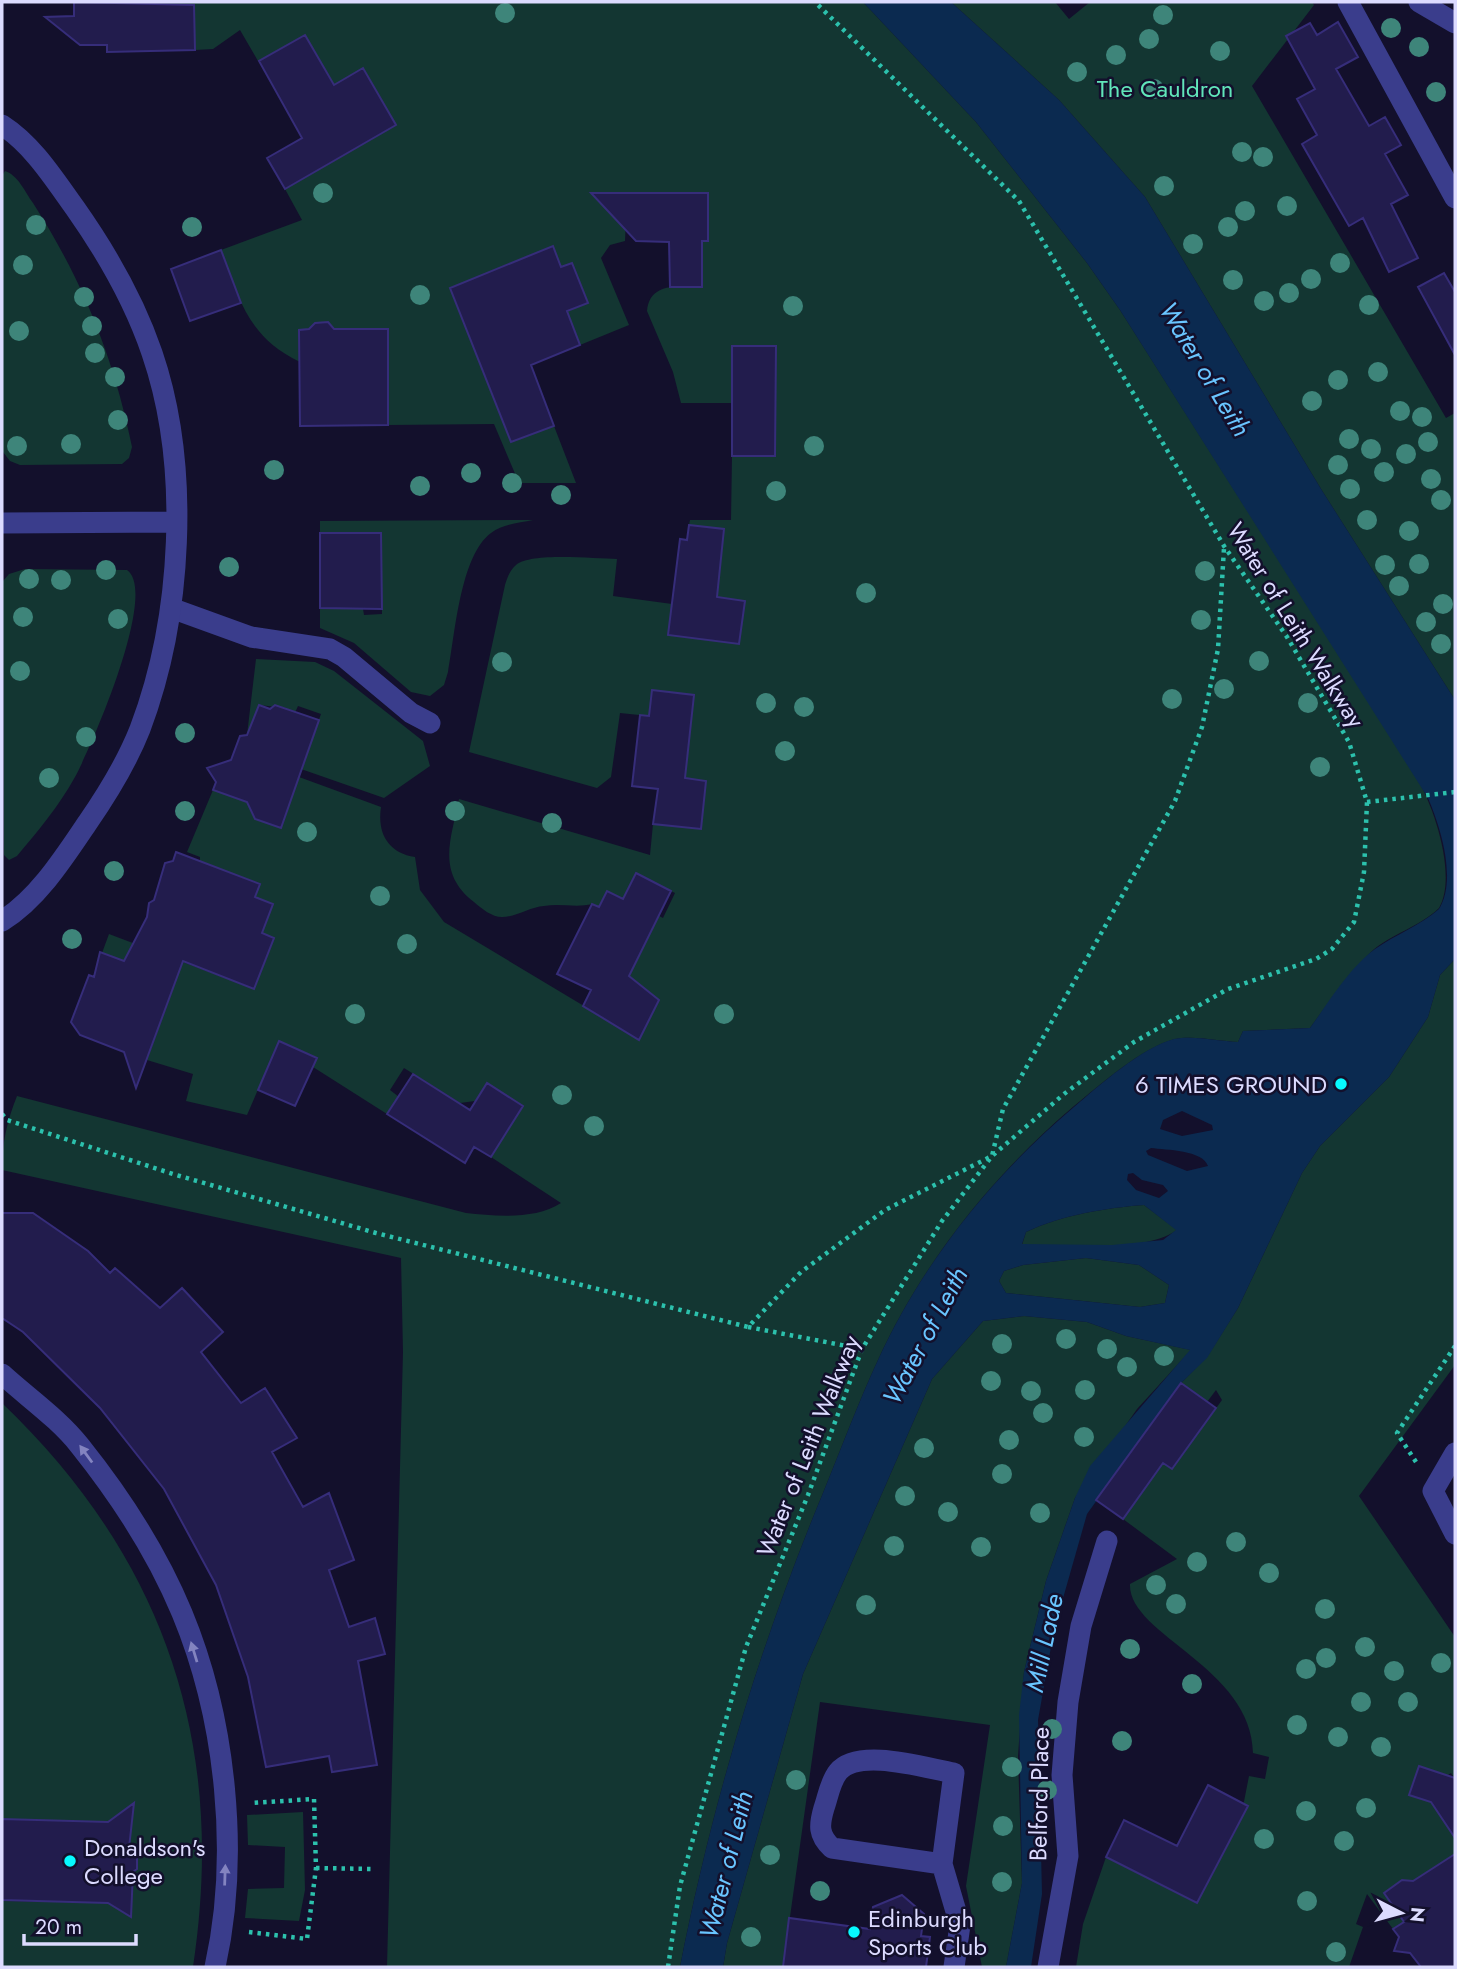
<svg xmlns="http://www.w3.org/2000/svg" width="1457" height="1969" font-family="Jost,sans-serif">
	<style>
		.green { fill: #133632 }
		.water { fill: #0b2a50; fill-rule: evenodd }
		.building { fill: #221c4d; stroke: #362d7a; stroke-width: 2 }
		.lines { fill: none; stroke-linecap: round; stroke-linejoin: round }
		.path { stroke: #2cc1ad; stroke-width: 4.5; stroke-dasharray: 3.5 5; stroke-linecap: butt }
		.lane { stroke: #3a3d8c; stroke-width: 21 }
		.street { stroke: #3a3d8c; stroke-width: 21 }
		.tree { fill: #3e857a }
		.oneway { fill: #8384c0 }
		.poi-dot { fill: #07f9ff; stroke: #13102c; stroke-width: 2.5 }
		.labels { text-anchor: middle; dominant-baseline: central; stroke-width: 5; stroke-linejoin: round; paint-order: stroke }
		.park-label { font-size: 24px; fill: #61e5ba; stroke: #13102c }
		.street-label { font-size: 24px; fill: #dcdbff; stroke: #13102c }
		.poi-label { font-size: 24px; fill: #dcdbff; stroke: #13102c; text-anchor: start }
		.water-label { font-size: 26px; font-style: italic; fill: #69c5ff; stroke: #13102c }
	</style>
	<rect width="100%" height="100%" fill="#13102c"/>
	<path class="green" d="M140 2H863L976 122 1087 263 1120 310 1417 778C1435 809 1457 877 1439 908 1420 927 1390 934 1371 952 1348 975 1329 1002 1310 1028L1243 1031 1238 1042C1219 1041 1193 1035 1175 1039 1141 1048 1100 1085 1074 1106 992 1176 923 1262 878 1360 858 1403 841 1449 823 1493 759 1647 712 1804 680 1967H387L403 1352 401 1258 2 1170C2 1143 7 1121 17 1096L466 1213C495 1216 535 1220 561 1203L491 1157 487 1083 475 1101 460 1103 404 1068 390 1090 399 1097 387 1114 313 1067 316 1057 279 1041 247 1115 186 1101 193 1074 147 1060 176 981 102 953 109 934 254 989 274 939 262 933 255 897 259 884 200 861V857L187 852 213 790 254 804 299 777 381 807C377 833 388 853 415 857L420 890 444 922 639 1039 619 996 659 916 663 918 675 893 636 874 623 899 607 891 599 907 592 904C576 908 560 903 544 906 530 907 516 917 502 917 492 917 482 909 474 902 436 872 451 840 459 799L650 855 653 824 701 829 706 781 685 778 649 716 620 713 611 777 597 788 469 752 505 585C507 578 510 570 516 565 532 552 595 559 617 559L613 596 672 604 669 635 739 644 744 601 715 597 724 529 689 525 690 520H731L732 456H775L776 346H733L732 403H681L673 372 647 311C650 281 680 287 702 287V241H708L607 199V211L612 216 626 217 625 241 610 245 601 258 629 325 580 345 567 311 572 263 561 267 553 247 502 267 476 297 469 280 450 288 511 442 554 426 576 483H519L494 424 388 425V329H333L328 322 315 323 311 329 299 330 300 362C248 337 240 301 221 250L302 220 285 189 396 125 334 85 305 35 258 61 240 30 213 49 195 50 194 5 141 6Z
		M951 2H1055L1069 19 1090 2H1312L1314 5 1252 86 1446 418 1455 413V700L1321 489 1145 197 1059 100Z
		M5 171C18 175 25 192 33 203 82 279 114 358 132 447L129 458 122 464 20 465 10 461 3 452 2 176Z
		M533 520C519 523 503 524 491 533 460 556 455 635 448 672L444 685 430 696 411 692 354 643 320 628V608L363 609 364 615 382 614 381 533H320V521Z
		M25 569 127 570C159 592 91 748 75 777 59 806 38 831 17 856L9 860 4 855 3 581 9 574Z
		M256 659 315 662 334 671 423 741 430 766 384 798 301 769 321 714 298 706 293 717 286 708 259 705 247 735Z
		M1455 959V1365L1359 1496 1455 1637V1779L1451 1773 1433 1785 1446 1804 1437 1811 1455 1838V1854L1413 1881 1402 1880 1390 1888 1387 1898 1410 1918 1393 1929 1367 1894 1356 1924 1363 1927 1349 1967H1076L1083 1924 1106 1857 1197 1903 1240 1822 1249 1776 1265 1779 1269 1757 1253 1753C1252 1667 1128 1635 1130 1584L1177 1559 1123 1519 1163 1463 1172 1469 1222 1400 1216 1390 1207 1402 1181 1383 1207 1357 1238 1308 1302 1173 1320 1146 1389 1077 1428 1017 1440 975Z
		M1144 1205 1177 1230C1142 1254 1064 1245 1022 1245L1026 1232C1062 1215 1105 1208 1144 1205Z
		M1086 1258 1139 1265 1169 1285 1165 1303 1140 1307 1006 1293 999 1281 1004 1271 1023 1265Z
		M1024 1316 1087 1322 1126 1336 1191 1350 1137 1409 1075 1498 1046 1581 1024 1672 1018 1756 1022 1883 1006 1967H982L966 1886 990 1725 820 1702 783 1967H723L727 1943 803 1674 932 1379 983 1321Z
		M2 1403C165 1559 227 1744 193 1967H2V1901L114 1903 126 1911 132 1906V1897L126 1892 131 1873 137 1869V1854L126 1848 133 1819 129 1813 122 1812 115 1822 2 1819Z
		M303 1812 305 1890 299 1921 245 1918 248 1889 284 1888 285 1847 248 1845 247 1815Z"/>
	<path class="water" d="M863 2H951L1059 100 1145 197 1321 489 1455 700V959L1440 975 1428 1017 1389 1077 1320 1146 1302 1173 1238 1308 1207 1358 1181 1383 1087 1514 1054 1630 1038 1720 1042 1894 1031 1967H1006L1022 1883 1019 1715 1024 1672 1046 1581 1075 1498 1090 1466 1190 1350 1126 1336 1087 1322 1024 1316 983 1321 932 1379 803 1674 727 1943 723 1967H680C712 1804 759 1647 823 1493 841 1449 858 1403 878 1360 923 1262 992 1176 1074 1107 1100 1085 1141 1048 1174 1039 1192 1035 1219 1041 1238 1042L1243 1031 1310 1028C1329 1002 1349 968 1375 949 1395 935 1421 925 1439 909 1457 880 1441 828 1428 798L1120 310 1087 263 976 122ZM1182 1111 1212 1125 1213 1130 1182 1136 1160 1129 1163 1120ZM1151 1148C1166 1150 1203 1150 1208 1166L1187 1171 1148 1155 1146 1151ZM1133 1173 1142 1180 1163 1185 1168 1191 1159 1198 1136 1190 1127 1180 1128 1174ZM1144 1205 1176 1230 1163 1240 1112 1245 1022 1244 1026 1232C1062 1215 1105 1208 1144 1205ZM1086 1258 1139 1265 1169 1285 1165 1303 1140 1307 1006 1293 999 1281 1004 1271 1023 1265Z"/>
	<path class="building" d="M74 2 194 5 195 50 107 52V45H80L45 17 74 16Z
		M1338 22 1358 57 1336 69 1369 126 1385 117 1401 145 1385 154 1408 195 1391 204 1418 258 1389 272 1363 218 1349 226 1302 144 1317 135 1297 99 1315 89 1286 36 1310 23 1317 35Z
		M305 35 334 85 363 68 396 125 285 189 267 158 302 138 259 61Z
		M591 193H708V241H702V287H670L669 242 636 241Z
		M553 246 561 267 572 263 588 303 567 311 580 345 531 365 554 426 511 442 450 288Z
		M221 250 241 303 190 321 171 269Z
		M1444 273 1455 292V355L1418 287Z
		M328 322 334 329H388V425L300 426 299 330 309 329 315 323Z
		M732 346H776L775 456H732Z
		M689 525 724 529 717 597 745 601 739 644 668 635 680 539 687 540Z
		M320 533H381L382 609 320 608Z
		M652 690 694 695 685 778 706 781 701 829 653 824 658 789 632 786 640 715 649 716Z
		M259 705 270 709 275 705 319 720 281 828 255 819 247 802 213 790 216 782 207 768 231 760 240 736 247 735Z
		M176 852 260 884 255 897 273 904 262 933 274 938 254 989 183 961 136 1088 124 1052 80 1035 71 1022 89 975 94 977 100 952 124 961 147 917 149 903 154 900 165 863 173 861Z
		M636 873 671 891 629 976 659 1000 639 1040 583 1006 591 990 557 974 592 904 599 907 607 891 623 899Z
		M279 1041 317 1058 295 1106 258 1090Z
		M413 1074 470 1110 487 1083 523 1106 491 1157 474 1147 465 1163 387 1114Z
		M2 1213H33L88 1251 110 1273 115 1268 160 1308 182 1288 223 1332 201 1352 241 1403 265 1388 297 1438 272 1452 303 1507 329 1493 354 1560 329 1570 349 1627 375 1618 385 1654 358 1661 377 1765 332 1772 329 1756 266 1767 248 1677 216 1585 164 1489 100 1408 23 1332 2 1318Z
		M1181 1383 1216 1408 1172 1469 1163 1463 1123 1519 1096 1500Z
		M1419 1766 1455 1778V1838L1431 1802 1409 1795Z
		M1208 1785 1248 1806 1197 1903 1106 1857 1124 1820 1177 1846Z
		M134 1803 129 1848 137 1854V1869L133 1872 131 1917 108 1903 2 1900V1819L108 1822Z
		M1455 1854V1967H1421L1410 1953 1394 1951 1399 1937 1393 1929 1404 1922 1384 1893 1402 1880 1413 1881Z
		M902 1895 924 1914 921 1936 930 1937 926 1967H783L789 1918 870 1929 873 1907Z"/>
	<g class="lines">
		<path class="path" d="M1367 802 1455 792
			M2 1114 7 1120 173 1174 376 1233 748 1327 801 1272 885 1210 992 1156 1003 1109 1175 801 1202 727 1218 649 1224 548
			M748 1327 862 1349
			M1416 1462 1397 1433 1455 1346
			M316 1868 373 1869
			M249 1932 307 1939 316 1868 314 1799 252 1803
			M668 1967 680 1886 746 1647 808 1495 862 1349 942 1221 992 1156 1064 1094 1134 1042 1228 989 1316 959 1332 949 1354 922 1364 872 1367 802 1349 742 1287 637 1224 546 1019 201 815 2"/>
		<path class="lane" d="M1348 2 1455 198
			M1419 2 1455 23
			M171 608 251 637 330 649 344 657 411 713 430 723
			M2 1374C27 1397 59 1419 80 1446 120 1496 157 1553 182 1613 226 1719 240 1855 215 1967
			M1455 1453 1433 1491 1455 1534
			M942 1864 832 1848C818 1835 819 1825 824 1808 828 1797 830 1782 838 1772 858 1747 925 1768 954 1773L942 1864 960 1925 954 1967"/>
		<path class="street" d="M2 125C33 145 54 179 75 208 106 252 135 303 152 353 191 467 182 618 140 729 127 762 108 793 88 822 65 856 38 899 2 921
			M2 523 175 522
			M1048 1967 1068 1856 1062 1775 1068 1702 1081 1626 1107 1541"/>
	</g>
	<g class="tree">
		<circle cx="505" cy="13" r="10"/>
		<circle cx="1163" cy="15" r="10"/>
		<circle cx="1391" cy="28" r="10"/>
		<circle cx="1149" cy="39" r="10"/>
		<circle cx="1419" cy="47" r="10"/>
		<circle cx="1220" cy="51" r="10"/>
		<circle cx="1116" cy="55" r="10"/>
		<circle cx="1077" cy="72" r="10"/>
		<circle cx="1154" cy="89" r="10"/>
		<circle cx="1436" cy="92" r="10"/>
		<circle cx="1242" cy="152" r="10"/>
		<circle cx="1263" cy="157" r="10"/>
		<circle cx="1164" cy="186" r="10"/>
		<circle cx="323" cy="193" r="10"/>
		<circle cx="1287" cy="206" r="10"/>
		<circle cx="1245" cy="211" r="10"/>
		<circle cx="36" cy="225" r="10"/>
		<circle cx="192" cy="227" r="10"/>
		<circle cx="1228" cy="227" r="10"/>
		<circle cx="1193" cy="244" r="10"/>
		<circle cx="1340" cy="263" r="10"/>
		<circle cx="23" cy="265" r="10"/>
		<circle cx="1311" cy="279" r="10"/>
		<circle cx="1233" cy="280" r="10"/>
		<circle cx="1289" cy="293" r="10"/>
		<circle cx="420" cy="295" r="10"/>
		<circle cx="84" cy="297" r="10"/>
		<circle cx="1264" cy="301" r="10"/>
		<circle cx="1369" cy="305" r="10"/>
		<circle cx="793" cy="306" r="10"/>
		<circle cx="92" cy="326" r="10"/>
		<circle cx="19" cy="331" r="10"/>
		<circle cx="95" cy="353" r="10"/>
		<circle cx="1378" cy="372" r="10"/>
		<circle cx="115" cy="377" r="10"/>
		<circle cx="1338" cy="380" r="10"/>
		<circle cx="1312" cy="401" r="10"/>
		<circle cx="1400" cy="411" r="10"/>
		<circle cx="1422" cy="417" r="10"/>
		<circle cx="118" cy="420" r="10"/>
		<circle cx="1349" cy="439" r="10"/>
		<circle cx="1428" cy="442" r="10"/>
		<circle cx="71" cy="444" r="10"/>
		<circle cx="17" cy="446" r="10"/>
		<circle cx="814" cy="446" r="10"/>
		<circle cx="1371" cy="449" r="10"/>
		<circle cx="1406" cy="454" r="10"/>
		<circle cx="1338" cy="465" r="10"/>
		<circle cx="274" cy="470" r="10"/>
		<circle cx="1384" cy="472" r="10"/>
		<circle cx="471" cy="473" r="10"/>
		<circle cx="1431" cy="479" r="10"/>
		<circle cx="512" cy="483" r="10"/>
		<circle cx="420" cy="486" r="10"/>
		<circle cx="1350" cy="489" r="10"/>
		<circle cx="776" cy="491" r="10"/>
		<circle cx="561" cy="495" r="10"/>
		<circle cx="1441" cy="500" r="10"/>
		<circle cx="1367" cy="520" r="10"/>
		<circle cx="1409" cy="531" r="10"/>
		<circle cx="1419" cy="564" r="10"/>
		<circle cx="1385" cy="565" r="10"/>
		<circle cx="229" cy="567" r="10"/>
		<circle cx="106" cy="570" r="10"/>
		<circle cx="1205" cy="571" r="10"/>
		<circle cx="29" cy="579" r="10"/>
		<circle cx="61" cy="580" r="10"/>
		<circle cx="1399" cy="586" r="10"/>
		<circle cx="866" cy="593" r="10"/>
		<circle cx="1443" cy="604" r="10"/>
		<circle cx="23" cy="617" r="10"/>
		<circle cx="118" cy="619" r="10"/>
		<circle cx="1201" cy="620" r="10"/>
		<circle cx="1426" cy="622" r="10"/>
		<circle cx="1441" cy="644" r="10"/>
		<circle cx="1259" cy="661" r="10"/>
		<circle cx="502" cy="662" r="10"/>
		<circle cx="20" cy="671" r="10"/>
		<circle cx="1224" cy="689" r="10"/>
		<circle cx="1172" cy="699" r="10"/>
		<circle cx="766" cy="703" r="10"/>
		<circle cx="1308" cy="703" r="10"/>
		<circle cx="804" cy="707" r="10"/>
		<circle cx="185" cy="733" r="10"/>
		<circle cx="86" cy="737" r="10"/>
		<circle cx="785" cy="751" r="10"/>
		<circle cx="1320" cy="767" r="10"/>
		<circle cx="49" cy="778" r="10"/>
		<circle cx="185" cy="811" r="10"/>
		<circle cx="455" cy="811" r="10"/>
		<circle cx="552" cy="823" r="10"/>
		<circle cx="307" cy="832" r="10"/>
		<circle cx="114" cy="871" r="10"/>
		<circle cx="380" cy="896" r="10"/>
		<circle cx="72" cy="939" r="10"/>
		<circle cx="407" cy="944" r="10"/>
		<circle cx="355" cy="1014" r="10"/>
		<circle cx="724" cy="1014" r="10"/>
		<circle cx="562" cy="1095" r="10"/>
		<circle cx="594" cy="1126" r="10"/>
		<circle cx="1066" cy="1339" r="10"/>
		<circle cx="1002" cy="1344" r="10"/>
		<circle cx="1107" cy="1349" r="10"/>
		<circle cx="1164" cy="1356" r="10"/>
		<circle cx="1127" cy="1367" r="10"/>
		<circle cx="991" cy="1381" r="10"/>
		<circle cx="1085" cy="1390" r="10"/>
		<circle cx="1031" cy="1391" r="10"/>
		<circle cx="1043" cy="1413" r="10"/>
		<circle cx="1084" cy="1437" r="10"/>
		<circle cx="1009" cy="1440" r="10"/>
		<circle cx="924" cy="1448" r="10"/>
		<circle cx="1002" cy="1474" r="10"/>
		<circle cx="905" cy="1496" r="10"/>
		<circle cx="948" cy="1512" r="10"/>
		<circle cx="1040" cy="1513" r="10"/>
		<circle cx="1236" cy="1542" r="10"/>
		<circle cx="894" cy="1546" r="10"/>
		<circle cx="981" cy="1547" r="10"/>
		<circle cx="1197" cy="1562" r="10"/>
		<circle cx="1269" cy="1573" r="10"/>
		<circle cx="1156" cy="1585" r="10"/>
		<circle cx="1176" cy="1604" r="10"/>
		<circle cx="866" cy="1605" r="10"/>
		<circle cx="1325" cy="1609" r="10"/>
		<circle cx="1365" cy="1647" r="10"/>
		<circle cx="1130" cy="1649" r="10"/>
		<circle cx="1326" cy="1658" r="10"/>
		<circle cx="1441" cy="1663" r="10"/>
		<circle cx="1306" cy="1669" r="10"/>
		<circle cx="1394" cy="1671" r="10"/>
		<circle cx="1192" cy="1684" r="10"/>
		<circle cx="1361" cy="1702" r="10"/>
		<circle cx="1408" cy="1702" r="10"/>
		<circle cx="1297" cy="1725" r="10"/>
		<circle cx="1052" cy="1729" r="10"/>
		<circle cx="1338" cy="1737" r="10"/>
		<circle cx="1122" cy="1741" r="10"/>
		<circle cx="1381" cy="1747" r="10"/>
		<circle cx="1012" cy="1767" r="10"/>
		<circle cx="796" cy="1780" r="10"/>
		<circle cx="1047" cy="1790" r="10"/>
		<circle cx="1366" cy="1808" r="10"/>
		<circle cx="1306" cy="1811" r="10"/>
		<circle cx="1003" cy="1826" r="10"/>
		<circle cx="1264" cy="1839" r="10"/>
		<circle cx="1344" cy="1841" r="10"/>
		<circle cx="770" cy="1855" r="10"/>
		<circle cx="1002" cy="1882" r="10"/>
		<circle cx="820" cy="1891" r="10"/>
		<circle cx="1307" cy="1901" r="10"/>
		<circle cx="751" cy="1937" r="10"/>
		<circle cx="1336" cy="1952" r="10"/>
	</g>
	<defs><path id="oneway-solid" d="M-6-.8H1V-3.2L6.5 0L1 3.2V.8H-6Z" transform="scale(1.75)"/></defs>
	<g class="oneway">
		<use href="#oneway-solid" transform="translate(86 1454) rotate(-126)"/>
		<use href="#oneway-solid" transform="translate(194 1652) rotate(-107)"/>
		<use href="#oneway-solid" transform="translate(225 1875) rotate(-88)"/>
	</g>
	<g class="poi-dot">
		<circle cx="1341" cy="1084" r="7"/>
		<circle cx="70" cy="1861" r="7"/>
		<circle cx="854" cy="1932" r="7"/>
	</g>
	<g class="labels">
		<g class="park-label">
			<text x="1165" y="88">The Cauldron</text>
		</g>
		<g class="street-label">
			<text transform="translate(1296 625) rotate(58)">Water of Leith Walkway</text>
			<text transform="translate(808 1446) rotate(-68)">Water of Leith Walkway</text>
			<text transform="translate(1039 1794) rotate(-89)">Belford Place</text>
		</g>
		<g class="poi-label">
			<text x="1327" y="1084" text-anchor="end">6 TIMES GROUND</text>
			<text x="84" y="1847">Donaldson's<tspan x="84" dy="28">College</tspan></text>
			<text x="868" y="1918">Edinburgh<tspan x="868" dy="28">Sports Club</tspan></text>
		</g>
		<g class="water-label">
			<text transform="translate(1205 369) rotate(59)">Water of Leith</text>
			<text transform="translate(925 1336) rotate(-62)">Water of Leith</text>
			<text transform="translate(1044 1643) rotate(-78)">Mill Lade</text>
			<text transform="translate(726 1865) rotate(-76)">Water of Leith</text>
		</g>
	</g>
	<rect width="1457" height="1969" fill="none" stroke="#dcdbff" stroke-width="7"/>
	<g transform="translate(1401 1913) rotate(96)" stroke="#13102c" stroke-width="5" paint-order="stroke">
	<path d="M0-5L12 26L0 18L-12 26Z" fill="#dcdbff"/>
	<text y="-10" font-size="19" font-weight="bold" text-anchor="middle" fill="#dcdbff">N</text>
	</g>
	<path d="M24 1934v10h112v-10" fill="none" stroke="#dcdbff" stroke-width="3.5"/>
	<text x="35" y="1934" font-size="21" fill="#dcdbff" stroke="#13102c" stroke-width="5" paint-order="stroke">20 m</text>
</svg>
